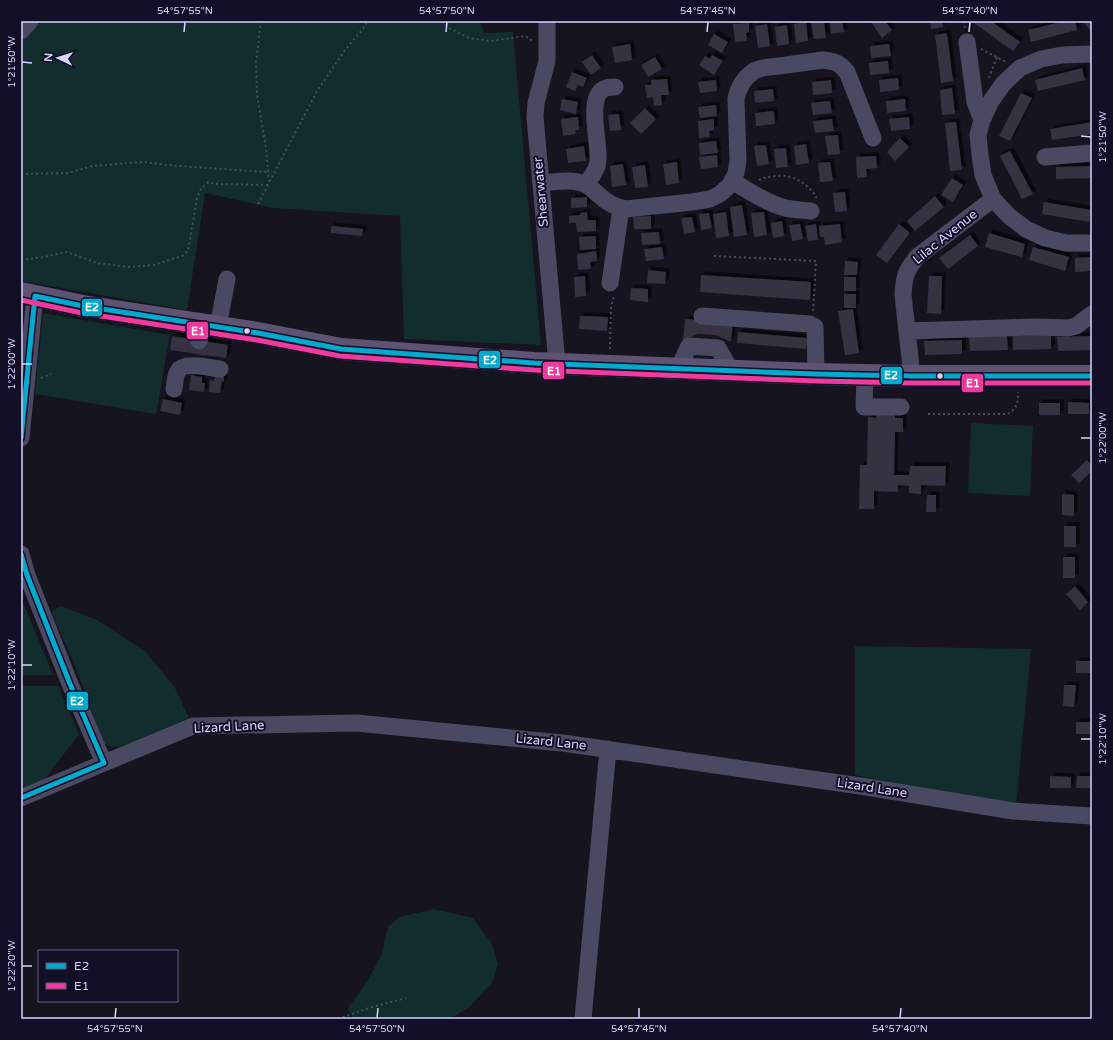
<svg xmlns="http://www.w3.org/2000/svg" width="1113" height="1040" font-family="'Varela Round',sans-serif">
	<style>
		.green { fill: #132c2d }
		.building { fill: #343243; filter: url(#shadow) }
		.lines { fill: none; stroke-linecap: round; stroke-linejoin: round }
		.minor-tunnel { stroke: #333142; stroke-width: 17; stroke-dasharray: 17 8; stroke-linecap: butt }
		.path { stroke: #44505f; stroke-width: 2; stroke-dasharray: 2 3; stroke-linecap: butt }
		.minor { stroke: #4a4962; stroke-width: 17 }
		.major { stroke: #5e5373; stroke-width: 22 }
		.bus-1-casing { stroke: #130f26; stroke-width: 8 }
		.bus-2-casing { stroke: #130f26; stroke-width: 8 }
		.bus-1 { stroke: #00a9ce; stroke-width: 5 }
		.bus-2 { stroke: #f13a9d; stroke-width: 5 }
		.ticks { fill: none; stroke: #d9d4ff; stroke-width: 1.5 }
		.bus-dot { fill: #d9d4ff; stroke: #130f26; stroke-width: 1.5 }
		.labels { text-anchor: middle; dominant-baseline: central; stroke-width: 4; stroke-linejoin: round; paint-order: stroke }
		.street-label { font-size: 13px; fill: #d9d4ff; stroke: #130f26 }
		.line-badge { stroke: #130f26; stroke-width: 1.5 }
		.badge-label { font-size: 11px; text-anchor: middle; font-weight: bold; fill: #fff }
		.neatline { fill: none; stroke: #d9d4ff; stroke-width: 1.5 }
		.ticks-label { font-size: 10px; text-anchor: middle; fill: #d9d4ff }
	</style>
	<defs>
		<filter id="shadow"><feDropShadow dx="3.5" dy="-3.5" stdDeviation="0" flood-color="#0009"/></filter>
	</defs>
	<rect width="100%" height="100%" fill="#161421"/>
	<path class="green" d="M21 21H480L484 33 513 32 541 345 404 339 400 216 273 208 205 193 187 310 21 281Z
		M43 313 170 335 156 414 35 394Z
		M971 423 1033 426 1030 496 968 493Z
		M21 601 25 607 53 675H21Z
		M61 606 97 620 146 652 174 686 189 718 137 741 117 747 109 746 102 741 75 665 51 612Z
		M855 646 1031 649 1016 806 855 775Z
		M21 686H58L79 734 43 782 21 791Z
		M434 909 473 918 492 944 498 964 492 983 469 1007 450 1019H353L348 1008 368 980 381 956 388 927 399 917Z"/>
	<path class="building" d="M811 21H824L826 38 814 39Z
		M830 21H842L844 32 831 34Z
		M873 21H885L892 30 882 38 871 22Z
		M930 21H942L943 27 931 29Z
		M975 21H991L1020 42 1013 51 974 23Z
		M1065 21H1075L1077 30 1031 42 1028 30Z
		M1086 21H1092V32L1084 23Z
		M806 22 808 41 796 43 794 24Z
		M749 23V32L746 33 747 41 735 42 733 24Z
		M767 24 770 46 758 48 755 26Z
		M787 25 789 44 777 46 775 27Z
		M947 33 953 81 941 83 935 35Z
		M714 34 728 42 722 53 708 45Z
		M630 44 632 60 615 63 612 47Z
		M889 44 891 56 871 58 870 46Z
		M592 55 601 68 591 75 582 62Z
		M712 55 723 61 714 75 699 65 705 56 710 59Z
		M655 57 662 69 648 77 641 65Z
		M888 61 889 73 870 75 869 63Z
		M1082 68 1085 80 1038 91 1035 80Z
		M572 72 587 78 583 87 578 85 575 91 566 87Z
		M898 78 899 90 880 92 879 80Z
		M667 79 669 95H661L662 105 654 106 653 97 647 98 645 85H651V80Z
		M716 80 717 91 700 93 698 82Z
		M831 80 832 93 813 95 812 82Z
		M952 88 955 114 942 115 940 90Z
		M773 89 774 101 755 103 754 91Z
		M1021 93 1032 98 1010 141 999 136Z
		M562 99 578 102 576 114 560 110Z
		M905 99 906 111 887 113 886 101Z
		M830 101 832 113 813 115 811 103Z
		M716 105 717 116 700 118 698 107Z
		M645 108 656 119 641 134 630 123Z
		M774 111 775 124 756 126 755 113Z
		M619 114 621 130 610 131 608 115Z
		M578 117 579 130H575L576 134 563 136 561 119Z
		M909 117 910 129 891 131 889 119Z
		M714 119V130L709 131 710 137 699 138 698 121Z
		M832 119 834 131 815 133 813 121Z
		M956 122 962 170 950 171 945 123Z
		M1092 122V134L1052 140 1050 129Z
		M838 135 840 154 828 155 825 136Z
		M900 138 909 147 895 161 887 152Z
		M716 141 718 153 700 155 699 143Z
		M806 144 809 163 796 165 794 146Z
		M766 145 769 164 757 166 754 146Z
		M584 146 586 161 568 163 566 149Z
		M786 148 788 167 776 168 774 149Z
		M1010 151 1033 194 1022 199 1000 156Z
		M717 155 718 167 701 169 699 157Z
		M876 156 877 168 866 169 867 177 857 178 856 157Z
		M677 162 679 183 666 185 663 164Z
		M830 162 833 181 820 182 818 163Z
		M623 164 626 185 612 187 610 166Z
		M645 165 648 187 635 188 632 167Z
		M1092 166V178L1056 179V167Z
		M952 178 963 185 953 202 941 195Z
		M845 192 847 211 835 212 833 193Z
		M935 196 944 207 915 231 907 221Z
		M587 197V207L571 208V198Z
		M1044 202 1091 210 1089 222 1042 214Z
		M742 205 747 235 734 237 730 207Z
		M587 212 588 220H596V231L577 232 576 223H569V216L580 215V213Z
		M726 212 729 236 716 238 713 214Z
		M764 212 767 235 754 237 751 213Z
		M709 213 712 228 701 230 699 214Z
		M651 216V229H634L633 217Z
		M692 217 695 232 684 234 681 218Z
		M782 221 784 236 773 238 771 223Z
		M800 224 803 239 792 241 789 225Z
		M816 224 818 240 808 241 805 226Z
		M840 224 842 242 825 245 824 237H820L819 226Z
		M899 224 910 233 887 263 876 255Z
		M331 226 363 229 362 236 331 233Z
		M659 232 660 244 642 245 641 233Z
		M989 233 1025 244 1022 257 985 247Z
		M970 235 978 246 948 269 939 258Z
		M596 236V249L580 250 579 237Z
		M662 247 664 259 646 261 644 249Z
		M1033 247 1069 257 1065 271 1029 260Z
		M596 251 597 261 590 262 591 269 578 270 577 254Z
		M1092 257V271L1075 272V258Z
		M845 261 858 262 857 275H844Z
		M648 270 666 272 665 284 647 283Z
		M701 275 811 282 810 300 700 292Z
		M585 276 586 296 575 297 574 277Z
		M929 276H942L941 314 927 313Z
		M844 277H856V291H844Z
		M631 288 648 289V302L630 300Z
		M844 294H856V308H844Z
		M853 309 859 353 845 355 838 311Z
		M580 316 608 317 607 331 579 329Z
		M685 319 733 323 731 342 716 335 698 334 683 340Z
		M738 332 807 338 806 349 737 343Z
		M1051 335V349L1013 350V336Z
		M172 336 228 345 226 358 170 350Z
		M1007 336 1008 350 970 351 969 337Z
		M1092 336V350L1058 351 1057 337Z
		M962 340V354L925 355 924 341Z
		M191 375 202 377V383H205L204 392 189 390Z
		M215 376 224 377V382L222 381 220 393 209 392 210 380 214 381Z
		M163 399 182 403 180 415 160 411Z
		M1068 402 1089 403V414H1068Z
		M1039 403H1060V415H1039Z
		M876 411H895V418H903V432H895L894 475H909L910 466H946L945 486 921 485V494L909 493V486L898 485V492L874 491V509H859L860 465H867L868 417 876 418Z
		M1087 460 1092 466V471L1079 483 1071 475Z
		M1062 494 1074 495V516L1062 515Z
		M927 495H936V512H926Z
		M1064 526H1076V547H1064Z
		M1063 557H1075V578H1063Z
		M1075 586 1088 602 1080 610 1066 594Z
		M1076 661H1092V673H1076Z
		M1064 685H1076L1074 707 1063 706Z
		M1076 722H1092V734H1076Z
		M1050 776 1071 777V788H1050Z
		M1077 776H1092V788H1076Z"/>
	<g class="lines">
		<path class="minor-tunnel" d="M196 354 199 341"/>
		<path class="path" d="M261 21 256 63 257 95 266 148 269 181
			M442 21 449 28 469 38 490 41 525 36 533 41
			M964 21 965 30
			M981 49 1006 62
			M989 78 997 57
			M21 174 68 173 92 166 142 162 178 166 268 172
			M759 180C764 177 769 177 775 176 793 174 805 182 816 196V198
			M258 204 317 91 345 50 362 30 368 21
			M714 256 816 261 813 312
			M21 260 44 257 67 252 97 263 130 267 154 265 182 256 188 251 197 198 201 189 208 182 215 184 268 185
			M610 349 611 307 614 296
			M41 378 51 374
			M928 414H1008C1018 407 1018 403 1018 392
			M338 1019 372 1007 406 998"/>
		<path class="minor" d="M547 21V61L536 103 535 117 557 364
			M21 31 30 21
			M967 42 975 102 982 120
			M1092 54 1062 55 1041 59 1020 68 1003 84 991 101 982 120 978 135 980 155 983 175 993 199 1009 216 1026 229 1045 238 1066 243H1092
			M1045 157 1092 153
			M732 181C748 190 764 202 782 207 792 210 801 210 811 211
			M541 183C556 182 573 178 587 185 591 188 595 192 599 195 607 203 615 207 626 209L692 202 710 199 720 194 730 185 736 173 738 161 736 99C738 88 744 78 754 71 761 67 771 67 779 66 794 64 808 62 823 60 834 61 840 63 847 72L873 138
			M586 185C591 177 598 169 598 160 600 143 585 95 606 88 609 87 613 87 615 87
			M610 283 621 208
			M702 316 810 324 815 327 816 374
			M218 327 227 279
			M907 331 1033 327 1068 328 1076 326 1092 314
			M199 341 201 324
			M678 369 689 346 718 348 731 371
			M865 375 864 407H901
			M912 376 903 295C904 276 906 270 918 256L993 199
			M174 389C175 384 175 375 178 371 184 361 210 368 220 369
			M21 438 35 296
			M21 554 27 575 70 684 104 763
			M21 798 104 763 193 726 356 723 563 743 867 787 1013 811 1092 816
			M583 1019 608 749"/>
		<path class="major" d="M21 293 83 306 258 333 341 349 534 363 816 374 912 376H1092"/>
		<g class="bus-1-casing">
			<path id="bus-1" d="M21 438 35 296 83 306 258 333 341 349 534 363 816 374 912 376H1092
				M21 554 27 575 70 684 104 763 21 798"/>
		</g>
		<g class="bus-2-casing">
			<path id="bus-2" d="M21 300 82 313 257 340 340 356 534 370 816 381 912 383H1092"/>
		</g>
		<use href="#bus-1" class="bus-1"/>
		<use href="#bus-2" class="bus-2"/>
	</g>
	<path class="ticks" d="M184 32 185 22M446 32 447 22M707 32 708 22M969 32 970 22M22 62 32 63M1081 136 1091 137M22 364H32M1081 438H1091M22 665H32M1081 739H1091M22 966H32M115 1018 116 1008M377 1018 378 1008M639 1018V1008M900 1018 901 1008"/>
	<g class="bus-dot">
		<circle cx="247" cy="331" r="3.5"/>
		<circle cx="940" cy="376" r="3.5"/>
	</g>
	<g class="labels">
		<g class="street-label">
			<text transform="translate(541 192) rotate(-95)">Shearwater</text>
			<text transform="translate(945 237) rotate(-39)">Lilac Avenue</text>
			<text transform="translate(229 727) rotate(-3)">Lizard Lane</text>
			<text transform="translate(551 742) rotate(6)">Lizard Lane</text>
			<text transform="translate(872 788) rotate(9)">Lizard Lane</text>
		</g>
	</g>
	<g class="line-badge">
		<rect x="81" y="298" width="22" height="19" rx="4" fill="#00a9ce"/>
		<rect x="186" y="321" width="23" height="19" rx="4" fill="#f13a9d"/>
		<rect x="478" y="350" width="23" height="19" rx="4" fill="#00a9ce"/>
		<rect x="542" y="361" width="23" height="19" rx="4" fill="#f13a9d"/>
		<rect x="880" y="366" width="23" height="19" rx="4" fill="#00a9ce"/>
		<rect x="961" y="373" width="23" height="20" rx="4" fill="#f13a9d"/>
		<rect x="66" y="691" width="23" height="20" rx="4" fill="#00a9ce"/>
	</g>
	<g class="badge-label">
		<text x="92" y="311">E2</text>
		<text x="198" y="335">E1</text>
		<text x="490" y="364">E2</text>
		<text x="554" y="375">E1</text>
		<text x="891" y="379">E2</text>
		<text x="973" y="387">E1</text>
		<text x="77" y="705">E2</text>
	</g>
	<rect width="1113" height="1040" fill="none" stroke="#130f26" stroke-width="44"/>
	<rect x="38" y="950" width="140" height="52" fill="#130f26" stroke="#625e7d"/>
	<rect x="46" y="963" width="20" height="6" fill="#00a9ce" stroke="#625e7d"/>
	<text x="74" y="970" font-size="12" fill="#d9d4ff">E2</text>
	<rect x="46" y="983" width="20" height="6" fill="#f13a9d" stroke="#625e7d"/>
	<text x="74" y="990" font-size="12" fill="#d9d4ff">E1</text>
	<g transform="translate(58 58) rotate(274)" stroke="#130f26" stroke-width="3" paint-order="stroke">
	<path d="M0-3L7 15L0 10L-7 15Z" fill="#d9d4ff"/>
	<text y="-6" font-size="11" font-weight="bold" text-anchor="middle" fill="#d9d4ff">N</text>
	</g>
	<rect x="22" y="22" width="1069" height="996" class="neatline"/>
	<g class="ticks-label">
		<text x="185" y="14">54°57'55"N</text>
		<text x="447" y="14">54°57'50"N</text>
		<text x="708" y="14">54°57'45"N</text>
		<text x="970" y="14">54°57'40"N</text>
		<text transform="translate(11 62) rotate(-90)" y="4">1°21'50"W</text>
		<text transform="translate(1102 137) rotate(-90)" y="4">1°21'50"W</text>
		<text transform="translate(11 364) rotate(-90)" y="4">1°22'00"W</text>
		<text transform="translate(1102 438) rotate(-90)" y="4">1°22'00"W</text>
		<text transform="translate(11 665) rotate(-90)" y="4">1°22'10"W</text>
		<text transform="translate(1102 739) rotate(-90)" y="4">1°22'10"W</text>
		<text transform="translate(11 966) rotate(-90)" y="4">1°22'20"W</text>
		<text x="115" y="1032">54°57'55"N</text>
		<text x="377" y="1032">54°57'50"N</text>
		<text x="639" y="1032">54°57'45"N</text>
		<text x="900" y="1032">54°57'40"N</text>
	</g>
</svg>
